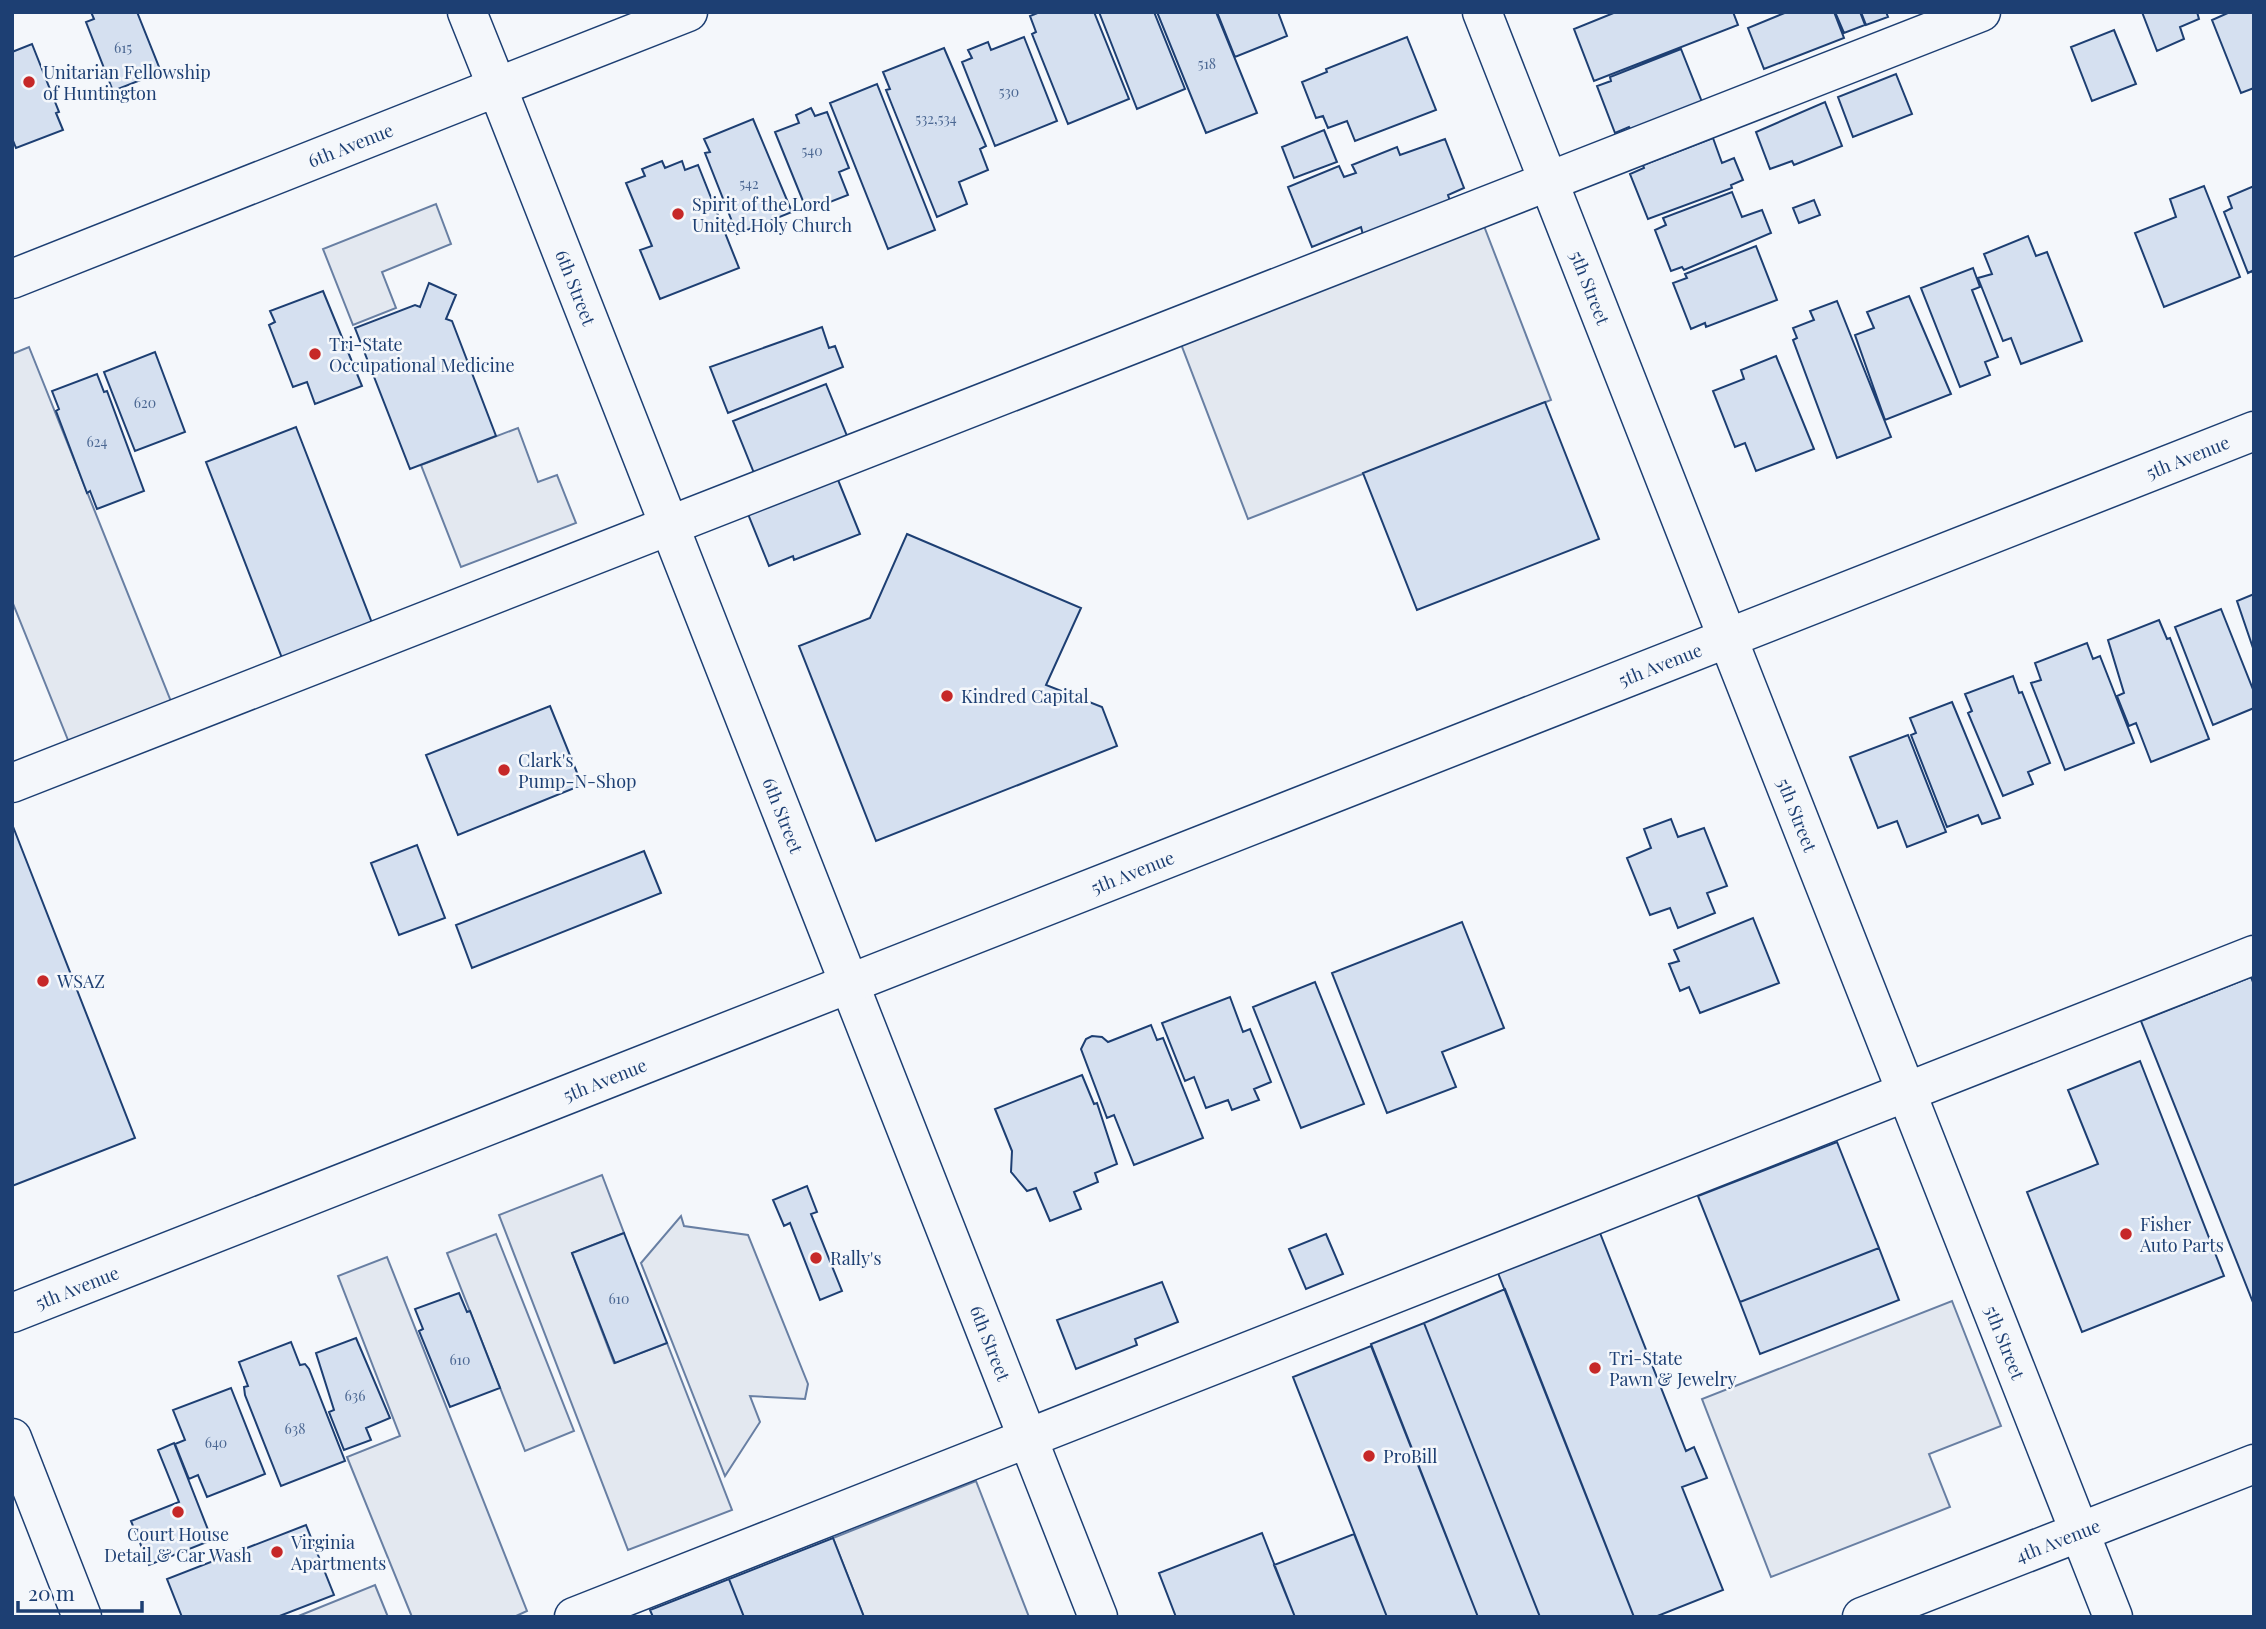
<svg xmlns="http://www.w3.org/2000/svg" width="2266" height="1629" font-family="'Playfair Display',serif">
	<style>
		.parking { fill: #e3e8f0; stroke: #687fa3; stroke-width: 2 }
		.building { fill: #d5e0f0; stroke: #1d3f73; stroke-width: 2 }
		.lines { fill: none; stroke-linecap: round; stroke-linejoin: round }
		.minor-casing { stroke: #1d3f73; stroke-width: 41 }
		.major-casing { stroke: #1d3f73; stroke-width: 41 }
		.minor { stroke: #f4f7fb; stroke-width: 38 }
		.major { stroke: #f4f7fb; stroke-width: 38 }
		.poi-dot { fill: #c62828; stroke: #f4f7fb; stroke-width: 2.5 }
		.labels { text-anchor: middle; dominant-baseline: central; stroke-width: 5; stroke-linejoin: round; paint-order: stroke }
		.number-label { font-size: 14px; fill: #4b6792 }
		.poi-label { font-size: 18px; fill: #1d3f73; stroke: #f4f7fb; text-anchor: start }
		.street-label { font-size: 18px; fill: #1d3f73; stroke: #f4f7fb }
	</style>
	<rect width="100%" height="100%" fill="#f4f7fb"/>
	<path class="parking" d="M436 204 451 244 382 272 396 308 353 325 323 249Z
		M1484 226 1551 400 1248 519 1181 344Z
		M29 347 172 704 70 745 12 601V354Z
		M518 428 538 482 557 475 576 523 461 567 421 465Z
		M602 1175 624 1233 572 1253 614 1363 667 1343 732 1510 628 1550 499 1215Z
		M681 1216 684 1226 748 1235 808 1384 805 1399 750 1396 760 1422 725 1476 641 1263Z
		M496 1234 574 1431 525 1451 447 1253Z
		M387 1257 527 1611 514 1617H412L347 1457 400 1436 338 1276Z
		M1952 1301 2001 1426 1929 1454 1950 1507 1771 1577 1702 1399Z
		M976 1481 1029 1617H864L833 1538Z
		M375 1585 388 1617H296Z"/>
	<path class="building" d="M91 12H137L161 72 113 91 86 22 94 19Z
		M1040 12H1094L1129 99 1068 124 1032 34 1036 32 1030 16Z
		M1099 12H1154L1185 89 1137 109Z
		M1157 12H1216L1257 113 1206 133Z
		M1217 12H1278L1287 36 1235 57Z
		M1616 12H1733L1738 25 1594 81 1574 29Z
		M1787 12H1834L1844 38 1764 69 1748 28Z
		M1835 12H1860L1865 25 1844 33Z
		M1861 12H1886L1888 17 1866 25Z
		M2142 12H2197L2199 19 2180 27 2184 39 2157 51Z
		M2230 12H2254V88L2241 93 2212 20Z
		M2114 30 2136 84 2092 101 2071 47Z
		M1024 37 1057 121 995 146 962 62 972 58 968 50 988 42 991 50Z
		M1407 37 1436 110 1355 141 1347 121 1328 128 1323 116 1316 118 1302 82 1327 72 1326 69Z
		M32 44 59 112 56 113 63 130 16 148 12 138V52Z
		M944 48 986 146 980 149 988 170 959 182 967 204 937 217 886 90 890 89 883 72Z
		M1681 49 1702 102 1631 130 1629 127 1615 133 1597 86 1611 81 1610 77Z
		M1896 74 1912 114 1853 137 1838 97Z
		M877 84 935 230 888 249 830 103Z
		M1825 102 1842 146 1794 165 1792 161 1770 169 1756 132Z
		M811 108 815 116 827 112 849 168 839 172 848 195 807 211 775 132 799 123 796 115Z
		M753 119 792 212 737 234 705 153 710 152 704 139Z
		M1324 130 1337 162 1294 178 1282 147Z
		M1713 138 1722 163 1734 158 1743 180 1731 185 1732 188 1648 219 1630 174 1644 168 1643 165Z
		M1445 139 1464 188 1448 195 1450 201 1363 235 1361 227 1312 247 1288 187 1339 166 1344 177 1356 173 1352 165 1397 147 1400 155Z
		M662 161 665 168 682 161 685 170 698 165 739 268 660 299 640 250 652 246 626 183 645 176 642 169Z
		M2204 186 2240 277 2164 307 2135 233 2176 217 2170 199Z
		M2254 186V276L2252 271 2248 273 2224 212 2232 208 2228 197Z
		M1732 192 1742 217 1762 210 1771 233 1684 270 1682 267 1671 271 1655 230 1666 225 1663 218Z
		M1814 200 1820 215 1799 223 1793 208Z
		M2028 236 2036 256 2047 252 2082 341 2021 364 2011 338 2003 341 1978 278 1992 274 1984 254Z
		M1756 246 1777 300 1706 327 1705 323 1691 329 1673 283 1687 278 1685 274Z
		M1973 268 1980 287 1972 290 1998 357 1985 362 1990 375 1960 387 1921 288Z
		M429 283 456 295 446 319 452 321 496 436 410 469 355 328 415 305 420 307Z
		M323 291 362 386 315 404 307 382 293 387 269 325 275 322 270 311Z
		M1909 296 1951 394 1885 420 1855 335 1874 328 1867 312Z
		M1837 301 1891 437 1837 458 1793 340 1797 338 1793 328 1814 320 1810 311Z
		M822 327 829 348 835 346 843 367 728 413 710 367Z
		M155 352 185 432 135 451 104 372Z
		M1776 356 1814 449 1756 471 1745 443 1735 447 1713 391 1744 379 1741 370Z
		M97 374 104 392 107 391 144 491 97 509 90 491 87 493 56 411 59 409 52 391Z
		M826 384 847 436 754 473 733 421Z
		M1545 402 1599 539 1417 610 1363 473Z
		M296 427 372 623 282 658 206 462Z
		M836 475 860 534 794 560 793 556 769 566 748 514Z
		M907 534 1081 608 1046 685 1102 707 1117 746 876 841 799 646 870 618Z
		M2254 594V651L2237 601Z
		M2221 609 2254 692V708L2213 725 2175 627Z
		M2159 620 2167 639 2170 638 2209 739 2151 762 2136 723 2129 726 2117 696 2124 693 2108 640Z
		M2087 643 2093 659 2100 656 2134 743 2065 770 2031 683 2041 680 2035 663Z
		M2013 676 2019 693 2022 692 2050 763 2028 772 2033 784 2003 796 1968 713 1972 711 1965 694Z
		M1952 702 2000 818 1982 824 1978 815 1947 827 1911 735 1916 733 1910 718Z
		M550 706 582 785 458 835 426 755Z
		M1908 735 1946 832 1907 847 1897 821 1878 828 1850 757Z
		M1671 819 1678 837 1704 828 1727 886 1707 893 1715 913 1678 928 1670 908 1650 915 1627 858 1651 848 1644 829Z
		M12 824 135 1138 12 1186Z
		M417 845 445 918 399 935 371 863Z
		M644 851 661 893 472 968 456 925Z
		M1753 918 1779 983 1700 1013 1689 987 1680 991 1669 964 1679 961 1674 950Z
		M1462 922 1504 1028 1442 1052 1456 1087 1387 1113 1332 973Z
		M2251 977 2254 985V1305L2141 1021Z
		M1315 982 1364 1104 1301 1128 1253 1007Z
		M1230 997 1243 1032 1250 1029 1271 1082 1254 1089 1259 1100 1232 1110 1228 1100 1206 1108 1194 1077 1185 1081 1162 1023Z
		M1151 1025 1157 1040 1163 1038 1203 1138 1134 1165 1114 1115 1107 1118 1081 1049 1086 1039 1092 1036 1102 1037 1108 1042Z
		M2140 1061 2224 1276 2082 1332 2027 1192 2098 1164 2068 1090Z
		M1082 1075 1094 1104 1097 1103 1117 1164 1095 1173 1098 1182 1074 1192 1081 1209 1050 1221 1036 1188 1027 1191 1011 1172 1012 1151 995 1109Z
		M1837 1142 1879 1248 1740 1302 1698 1196Z
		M807 1186 817 1212 811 1214 842 1291 820 1300 790 1223 784 1226 773 1200Z
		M624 1233 667 1343 615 1363 572 1253Z
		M1600 1233 1686 1451 1694 1447 1707 1478 1682 1487 1723 1590 1655 1617H1634L1498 1273Z
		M1326 1234 1343 1274 1306 1289 1289 1249Z
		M1879 1248 1899 1300 1760 1354 1740 1302Z
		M1162 1282 1178 1322 1135 1339 1137 1345 1076 1369 1057 1320Z
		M1505 1289 1634 1617H1540L1424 1323Z
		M459 1293 467 1312 470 1311 500 1388 450 1407 419 1331 423 1329 415 1309Z
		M1424 1323 1540 1617H1478L1371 1344Z
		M356 1338 390 1418 366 1428 371 1440 344 1450 329 1412 334 1410 316 1353Z
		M291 1342 300 1365 305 1364 309 1369 345 1461 281 1486 245 1395 244 1387 248 1386 239 1362Z
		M1371 1346 1478 1617H1387L1293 1377Z
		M231 1388 265 1474 207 1497 198 1475 189 1479 175 1444 185 1440 173 1410Z
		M174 1443 212 1540 149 1565 131 1521 179 1502 158 1450Z
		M306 1525 334 1595 277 1617H182L167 1579Z
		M1262 1533 1295 1617H1176L1159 1573Z
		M1354 1534 1387 1617H1295L1274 1565Z
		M833 1538 864 1617H744L729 1579Z
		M729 1579 744 1617H653L650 1610Z"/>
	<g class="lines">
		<g class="minor-casing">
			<g id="minor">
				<path d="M467 12 497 87 688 12"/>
				<path id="s1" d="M1482 12 1728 639"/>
				<path d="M12 783 1981 12"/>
				<path d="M12 1438 82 1617"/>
				<path d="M574 1617 2254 955"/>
			</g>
		</g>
		<g class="major-casing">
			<g id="major">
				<path id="s2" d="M12 279 497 87 1098 1617"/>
				<path id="s3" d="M1728 639 2113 1617"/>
				<path id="s4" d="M12 1313 2254 431"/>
				<path id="s5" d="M1862 1617 2254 1464"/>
			</g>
		</g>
		<use href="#minor" class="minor"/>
		<use href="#major" class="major"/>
	</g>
	<g class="poi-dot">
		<circle cx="29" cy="82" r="7"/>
		<circle cx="678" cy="214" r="7"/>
		<circle cx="315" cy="354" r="7"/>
		<circle cx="947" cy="696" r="7"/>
		<circle cx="504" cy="770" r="7"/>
		<circle cx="43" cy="981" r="7"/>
		<circle cx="2126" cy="1234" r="7"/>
		<circle cx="816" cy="1258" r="7"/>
		<circle cx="1595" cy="1368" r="7"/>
		<circle cx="1369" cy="1456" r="7"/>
		<circle cx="178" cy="1512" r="7"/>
		<circle cx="277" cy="1552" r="7"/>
	</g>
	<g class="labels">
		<g class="number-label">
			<text x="123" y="47">615</text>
			<text x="1207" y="63">518</text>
			<text x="1009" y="91">530</text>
			<text x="936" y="118">532,534</text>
			<text x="812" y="150">540</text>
			<text x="749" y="183">542</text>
			<text x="145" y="402">620</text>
			<text x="97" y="441">624</text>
			<text x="619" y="1298">610</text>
			<text x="460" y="1359">610</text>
			<text x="355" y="1395">636</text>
			<text x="295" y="1428">638</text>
			<text x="216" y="1442">640</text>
		</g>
		<g class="poi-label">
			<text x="43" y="72">Unitarian Fellowship<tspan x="43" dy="21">of Huntington</tspan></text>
			<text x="692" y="204">Spirit of the Lord<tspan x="692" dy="21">United Holy Church</tspan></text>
			<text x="329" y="344">Tri-State<tspan x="329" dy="21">Occupational Medicine</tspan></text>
			<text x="961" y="696">Kindred Capital</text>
			<text x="518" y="760">Clark's<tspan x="518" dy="21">Pump-N-Shop</tspan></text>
			<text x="57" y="981">WSAZ</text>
			<text x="2140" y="1224">Fisher<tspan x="2140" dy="21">Auto Parts</tspan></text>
			<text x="830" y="1258">Rally's</text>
			<text x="1609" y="1358">Tri-State<tspan x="1609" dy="21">Pawn &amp; Jewelry</tspan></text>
			<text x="1383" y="1456">ProBill</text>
			<text x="178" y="1534" text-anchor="middle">Court House<tspan x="178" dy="21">Detail &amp; Car Wash</tspan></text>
			<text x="291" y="1542">Virginia<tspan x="291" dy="21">Apartments</tspan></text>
		</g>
		<g class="street-label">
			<text stroke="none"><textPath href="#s2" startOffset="364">6th Avenue</textPath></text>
			<text stroke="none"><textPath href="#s2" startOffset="737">6th Street</textPath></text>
			<text stroke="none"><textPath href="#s1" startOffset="296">5th Street</textPath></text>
			<text stroke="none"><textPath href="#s4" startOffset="2338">5th Avenue</textPath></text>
			<text stroke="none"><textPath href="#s4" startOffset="1771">5th Avenue</textPath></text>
			<text stroke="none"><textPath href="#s2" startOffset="1304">6th Street</textPath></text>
			<text stroke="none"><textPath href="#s3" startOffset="189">5th Street</textPath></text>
			<text stroke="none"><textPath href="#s4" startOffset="1204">5th Avenue</textPath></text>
			<text stroke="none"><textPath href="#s4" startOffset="637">5th Avenue</textPath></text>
			<text stroke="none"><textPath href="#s4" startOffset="70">5th Avenue</textPath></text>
			<text stroke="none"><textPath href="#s2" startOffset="1871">6th Street</textPath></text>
			<text stroke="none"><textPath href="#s3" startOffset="756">5th Street</textPath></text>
			<text stroke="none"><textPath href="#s5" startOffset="210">4th Avenue</textPath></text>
		</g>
	</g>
	<rect width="2266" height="1629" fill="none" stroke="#1d3f73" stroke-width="28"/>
	<path d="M18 1601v10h124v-10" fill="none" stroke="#1d3f73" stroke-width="3.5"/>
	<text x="28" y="1601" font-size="21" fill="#1d3f73" stroke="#f4f7fb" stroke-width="5" paint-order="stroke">20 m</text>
</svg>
